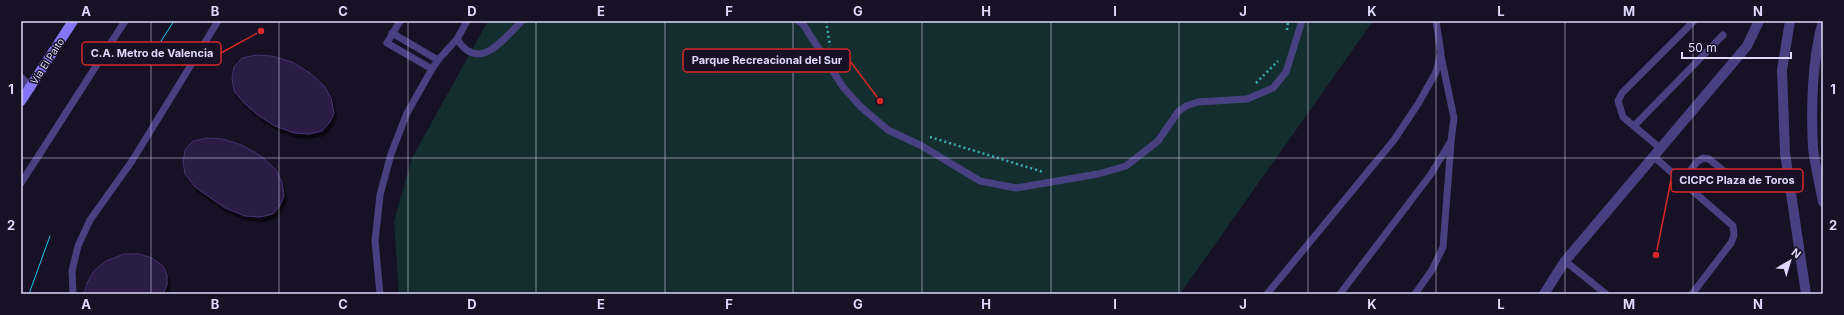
<svg xmlns="http://www.w3.org/2000/svg" width="1844" height="315" font-family="Inter,sans-serif">
	<style>
		.green { fill: #142e2f }
		.building { fill: #2a1e45; stroke: #44326f; filter: url(#shadow) }
		.lines { fill: none; stroke-linecap: round; stroke-linejoin: round }
		.path { stroke: #39adb0; stroke-width: 2.5; stroke-dasharray: 2 3; stroke-linecap: butt }
		.lane { stroke: #484081; stroke-width: 7 }
		.street { stroke: #484081; stroke-width: 10 }
		.secondary { stroke: #8476f5; stroke-width: 10 }
		.tram { stroke: #13c5ee; stroke-width: 1 }
		.grid { fill: none; stroke: #dfd8fc; stroke-width: 1; stroke-opacity: 0.55 }
		.labels { text-anchor: middle; dominant-baseline: central; stroke-width: 3; stroke-linejoin: round; paint-order: stroke }
		.street-label { font-size: 10px; fill: #dfd8fc; stroke: #161125 }
		.leader { fill: none; stroke: #d62828; stroke-width: 1.5 }
		.callout-dot { fill: #d62828; stroke: #161125; stroke-width: 1.5 }
		.callout { fill: #161125; stroke: #d62828; stroke-width: 1.5 }
		.callout-label { font-size: 11px; text-anchor: middle; font-weight: bold; fill: #dfd8fc }
		.neatline { fill: none; stroke: #dfd8fc; stroke-width: 1.5 }
		.grid-label { font-size: 13px; text-anchor: middle; font-weight: bold; fill: #dfd8fc }
	</style>
	<defs>
		<filter id="shadow"><feDropShadow dx="2.5" dy="4.5" stdDeviation="0" flood-color="#0009"/></filter>
	</defs>
	<rect width="100%" height="100%" fill="#161125"/>
	<path class="green" d="M488 21H1373L1180 294H399L394 221 412 158Z"/>
	<path class="building" d="M256 55 272 56 292 62 310 73 325 87 331 98 334 113 330 122 322 131 309 134 294 133 275 126 259 116 245 104 234 91 232 78 234 67 242 58Z
		M207 138 223 139 242 145 261 156 276 170 282 182 284 196 280 205 273 214 260 217 245 216 225 208 195 187 185 174 183 161 185 150 193 141Z
		M124 254H139L152 258 163 266 167 275V285L163 294H84L87 283 94 271 106 261Z"/>
	<g class="lines">
		<path class="path" d="M826 21 830 46
			M1287 30 1288 21
			M1256 83 1278 61
			M930 137 1043 172"/>
		<path class="lane" d="M400 21 387 43 432 69
			M798 21 803 24 843 87 861 107 888 130 922 146 980 181 1016 188 1098 174 1126 166 1158 141 1178 112 1186 106 1198 102 1247 99 1273 88 1286 72 1302 21
			M392 33 438 60
			M457 39C479 74 503 39 522 21
			M1634 126 1723 35
			M1660 148 1623 117 1618 101 1622 93 1694 21
			M1653 156 1733 226 1734 235 1731 243 1692 294
			M1682 181 1697 162 1703 158 1709 159 1734 179
			M21 183 125 21
			M1565 261 1606 294
			M73 294 72 271 78 246 90 220 132 161 218 21
			M380 294 375 241 380 195 391 154 407 113 432 69 438 60 457 39 467 21
			M1267 294 1394 140 1418 104 1436 72 1441 53 1436 21
			M1340 294 1431 174 1451 141 1454 118 1441 56
			M1415 294 1432 270 1443 247 1451 143"/>
		<path class="street" d="M1790 21 1782 70 1785 153 1806 294
			M1823 21C1812 58 1811 110 1813 148 1815 166 1820 185 1823 202
			M21 79 30 88
			M1544 294 1565 261 1747 46 1759 21"/>
		<path class="secondary" d="M21 101 73 21"/>
		<path class="tram" d="M154 52 174 21
			M29 294 50 236"/>
	</g>
	<path class="grid" d="M151 21V294M279 21V294M408 21V294M536 21V294M665 21V294M793 21V294M922 21V294M1051 21V294M1179 21V294M1308 21V294M1436 21V294M1565 21V294M1693 21V294M21 158H1823"/>
	<g class="labels">
		<g class="street-label">
			<text transform="translate(47 61) rotate(-57)">Vía El Paito</text>
		</g>
	</g>
	<path class="leader" d="M261 31L221 53M880 101L850 61M1656 255L1671 180"/>
	<g class="callout-dot">
		<circle cx="261" cy="31" r="4"/>
		<circle cx="880" cy="101" r="4"/>
		<circle cx="1656" cy="255" r="4"/>
	</g>
	<g class="callout">
		<rect x="82" y="42" width="139" height="23" rx="4"/>
		<rect x="683" y="49" width="167" height="23" rx="4"/>
		<rect x="1671" y="169" width="132" height="23" rx="4"/>
	</g>
	<g class="callout-label">
		<text x="152" y="57">C.A. Metro de Valencia</text>
		<text x="767" y="64">Parque Recreacional del Sur</text>
		<text x="1737" y="184">CICPC Plaza de Toros</text>
	</g>
	<rect width="1844" height="315" fill="none" stroke="#161125" stroke-width="44"/>
	<g transform="translate(1790 261) rotate(38)" stroke="#161125" stroke-width="3" paint-order="stroke">
	<path d="M0-3L7 15L0 10L-7 15Z" fill="#dfd8fc"/>
	<text y="-6" font-size="11" font-weight="bold" text-anchor="middle" fill="#dfd8fc">N</text>
	</g>
	<path d="M1682 52v6h109v-6" fill="none" stroke="#dfd8fc" stroke-width="2"/>
	<text x="1688" y="52" font-size="12" fill="#dfd8fc" stroke="#161125" stroke-width="3" paint-order="stroke">50 m</text>
	<rect x="22" y="22" width="1800" height="271" class="neatline"/>
	<g class="grid-label">
		<text x="86" y="16">A</text>
		<text x="215" y="16">B</text>
		<text x="343" y="16">C</text>
		<text x="472" y="16">D</text>
		<text x="601" y="16">E</text>
		<text x="729" y="16">F</text>
		<text x="858" y="16">G</text>
		<text x="986" y="16">H</text>
		<text x="1115" y="16">I</text>
		<text x="1243" y="16">J</text>
		<text x="1372" y="16">K</text>
		<text x="1501" y="16">L</text>
		<text x="1629" y="16">M</text>
		<text x="1758" y="16">N</text>
		<text x="11" y="94">1</text>
		<text x="1833" y="94">1</text>
		<text x="11" y="230">2</text>
		<text x="1833" y="230">2</text>
		<text x="86" y="309">A</text>
		<text x="215" y="309">B</text>
		<text x="343" y="309">C</text>
		<text x="472" y="309">D</text>
		<text x="601" y="309">E</text>
		<text x="729" y="309">F</text>
		<text x="858" y="309">G</text>
		<text x="986" y="309">H</text>
		<text x="1115" y="309">I</text>
		<text x="1243" y="309">J</text>
		<text x="1372" y="309">K</text>
		<text x="1501" y="309">L</text>
		<text x="1629" y="309">M</text>
		<text x="1758" y="309">N</text>
	</g>
</svg>
